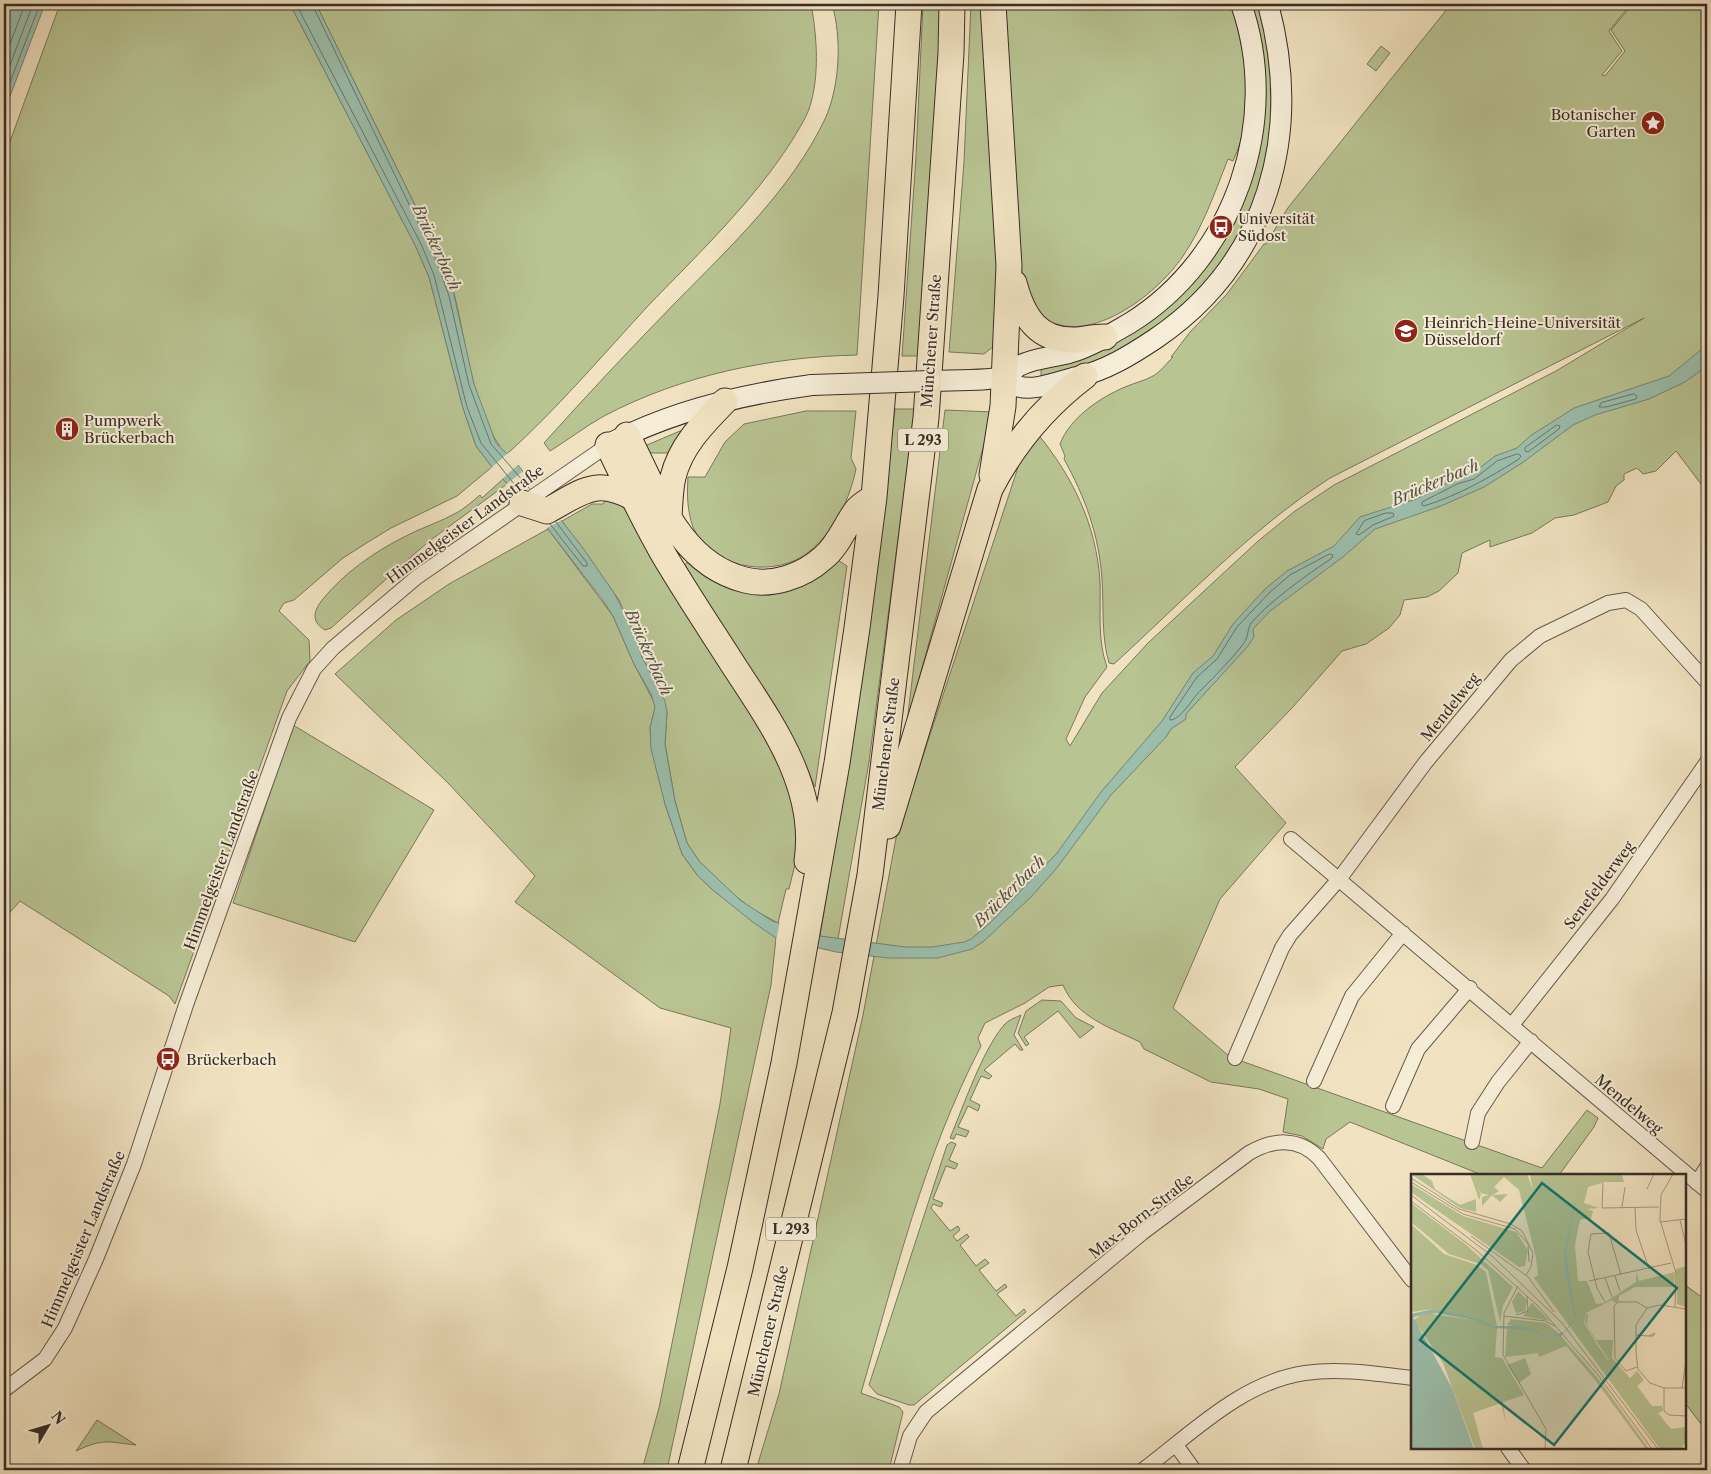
<svg xmlns="http://www.w3.org/2000/svg" width="1711" height="1474" font-family="'Libre Caslon Text',serif">
	<style>
		.green { fill: #b9c493; stroke: #79785c }
		.water { fill: #9cbfad; stroke: #748577 }
		.pier { fill: #f1e3c1 }
		.lines { fill: none; stroke-linecap: round; stroke-linejoin: round }
		.shore { stroke: #6a766a; stroke-width: 1 }
		.street-casing { stroke: #675a4d; stroke-width: 16 }
		.secondary-casing { stroke: #392d26; stroke-width: 22 }
		.highway-casing { stroke: #392d26; stroke-width: 27 }
		.street { stroke: #f6edd7; stroke-width: 14 }
		.secondary { stroke: #f6edd7; stroke-width: 20 }
		.highway { stroke: #f1e3c1; stroke-width: 25 }
		.secondary-bridge-casing { stroke: #392d26; stroke-width: 22; stroke-linecap: butt }
		.secondary-bridge { stroke: #f6edd7; stroke-width: 20 }
		.labels { text-anchor: middle; dominant-baseline: central; stroke-width: 4; stroke-linejoin: round; paint-order: stroke }
		.shield { fill: #f6edd7; stroke: #72675b; stroke-width: 1 }
		.shield-label { font-size: 14px; font-weight: bold; fill: #392d26 }
		.poi-label { font-size: 15px; fill: #392d26; stroke: #f6edd7; text-anchor: start }
		.street-label { font-size: 15px; fill: #392d26; stroke: #f6edd7 }
		.water-label { font-size: 16px; font-style: italic; fill: #525248; stroke: #f6edd7 }
		.inset-road { fill: none; stroke: #a79a83; stroke-width: 1 }
		.view { fill: #0f766e; fill-opacity: 0.15; stroke: #0f766e; stroke-width: 2.5 }
		.inset-edge { fill: none; stroke: #392d26; stroke-width: 2.5 }
	</style>
	<rect width="100%" height="100%" fill="#f1e3c1"/>
	<filter id="stains"><feTurbulence type="fractalNoise" baseFrequency=".004" numOctaves="4"/><feColorMatrix values="0 0 0 0 .2 0 0 0 0 .09 0 0 0 0 .02 0 0 0 .5 -.17"/></filter>
	<radialGradient id="worn" r=".72"><stop offset=".6" stop-color="#630" stop-opacity="0"/><stop offset="1" stop-color="#630" stop-opacity=".3"/></radialGradient>
	<path class="green" d="M60 4H290L416 247 429 277 463 408 476 446 492 467 457 496 391 528 365 544 343 558 294 600 284 603 279 611 309 640 310 661 287 691 175 1004 169 996 20 901 4 919V158Z
		M316 4H811C817 36 820 77 809 109 805 120 797 132 791 142 752 203 697 255 647 307 601 357 556 410 506 455 473 414 467 347 455 297 452 285 446 272 442 260Z
		M832 4H879L857 355C770 357 682 375 604 416 586 426 568 440 550 451L544 443C587 395 631 348 676 302 731 246 791 190 825 119 840 86 842 38 832 4Z
		M923 4H941L940 65 919 356H902L916 157Z
		M971 4H982L1001 329 994 346 984 354 949 352 964 162Z
		M1004 4H1231C1246 53 1256 113 1233 161L1228 159C1215 192 1203 227 1183 256 1157 295 1084 352 1038 314 1032 310 1028 299 1023 292Z
		M1248 4H1261C1270 40 1275 79 1274 116 1274 127 1270 139 1268 150 1252 236 1197 309 1120 350 1096 363 1068 369 1041 376V367L1111 343 1244 196Z
		M1451 4H1628L1629 6 1609 31 1622 51 1602 75 1605 76 1625 51 1611 30 1631 6 1630 4H1707V492L1676 451 1656 471 1643 474 1637 468 1624 474V480L1616 486 1608 502 1574 515 1555 518 1532 533 1490 547V540L1462 553 1458 573 1439 591 1427 597 1404 600 1400 615 1389 628 1366 644 1342 651 1292 708 1235 767 1286 823 1220 899 1173 1008 1230 1057 1542 1168 1587 1110 1598 1118 1594 1127 1559 1175H1482L1350 1122 1326 1139 1323 1149 1302 1136 1283 1132 1288 1099 1259 1089 1211 1082 1144 1049 1140 1042C1111 1028 1076 1017 1063 985L1049 987 1025 1003 985 1023 978 1038 981 1046C924 1155 895 1276 861 1393L899 1407 903 1412 889 1470H756L779 1394 863 1015 896 838 1025 446 1037 433C1072 476 1096 523 1100 581 1101 610 1097 639 1107 667L1085 697 1066 739 1070 746 1102 693 1148 643 1257 542 1295 511 1334 485 1556 371 1644 318 1330 478C1250 530 1184 600 1114 664L1109 663C1101 636 1104 607 1102 579 1099 535 1085 497 1064 459L1065 456 1060 444C1070 418 1099 398 1125 387 1134 383 1144 381 1153 376 1160 372 1167 363 1173 357H1171L1190 332 1227 294 1264 244H1266L1287 209Z
		M1381 46 1390 53 1376 71 1367 64Z
		M895 409H915L869 762 838 939 820 936 863 674Z
		M945 410 993 412 907 722Z
		M806 411H856L851 458 856 469C849 502 832 537 803 556 768 578 710 567 693 527 687 510 687 495 688 477H705L725 442 744 424Z
		M680 431 682 432 669 453H647L640 448Z
		M503 479 507 484 428 542 331 628 325 630C310 621 314 610 323 599 344 573 373 553 402 538 420 528 441 522 458 512 466 507 473 501 480 495L482 498Z
		M608 496 625 509 791 779 798 852 789 889H786L778 923 752 909 728 890 699 861 687 843 675 801 665 744 667 712 658 687 642 657 619 600 562 521 592 504H603Z
		M548 529 613 616 634 664 654 702 655 708 650 728 665 804 682 854 698 876 714 891 776 938 771 985 667 1470H642L659 1408 720 1104 731 1028 660 1008 515 902 535 876 448 783 335 674 396 620 449 584Z
		M836 559 847 566 815 787 798 748 682 566 689 562 706 577 739 591Z
		M293 725 434 810 355 942 233 903Z
		M1042 1000 1061 1001 1076 1018 1094 1027 1080 1038 1058 1011 1024 1037 1029 1044 1026 1046 1018 1033 1026 1011Z
		M1021 1015 1014 1035 1023 1050H1020L1015 1044 984 1070 992 1076 989 1079 981 1076 970 1100 980 1105 978 1111 968 1106 958 1127 969 1131 966 1137 956 1134 954 1139 950 1138C964 1105 982 1051 1004 1025 1008 1020 1015 1018 1021 1015Z
		M951 1142 956 1144 949 1160 958 1164 955 1169 946 1166 933 1199 943 1203 941 1207 933 1204 931 1208 950 1231 958 1226 960 1230 953 1236 957 1241 967 1234 969 1237 960 1245 976 1266 985 1259 989 1263 979 1270 996 1291 1005 1284 1007 1287 997 1294 1016 1316 1024 1309 1026 1312 914 1405H909L877 1394 869 1385 947 1145Z
		M1685 1285 1707 1301V1432L1685 1403Z
		M97 1420 136 1445C107 1442 104 1438 76 1451Z"/>
	<path class="water" d="M4 4H45L4 112Z
		M290 4H316L442 260 454 295 474 384 496 443 518 465 583 548 614 593 629 621 642 657 665 701 667 712 665 744 675 801 687 843 699 861 740 900 772 921 820 936 906 947H932L964 942 971 939 990 923 1057 853 1101 792 1162 721 1193 673 1213 656 1233 624 1265 589 1287 571 1334 546 1360 517 1416 499 1455 479 1472 474 1495 456 1517 448 1530 436 1574 408 1669 376 1707 345V366L1685 382 1649 399 1595 415 1573 425 1522 463 1484 487 1441 506 1375 529 1343 557 1270 611 1253 629 1254 637 1248 646 1186 714V719L1171 729 1166 737 1111 795 1056 869 1031 897 984 941 972 949 938 958H889L836 952 776 938 754 923 714 891 698 876 682 854 665 804 651 749 650 728 655 707 651 694 634 664 613 616 602 599 548 529 492 467 476 446 463 408 429 277 416 247Z"/>
	<path class="pier" d="M508 453 520 463 501 480 490 469Z
		M525 470 564 519 545 529 505 485Z
		M780 921 820 934 817 951 776 941Z"/>
	<g class="lines">
		<path class="shore" d="M296 4 421 244 434 275 467 407 481 443 519 490
			M312 4 437 262 449 296 469 385 491 444 530 489
			M4 60 25 4
			M4 81 33 4
			M4 98 40 4
			M1634 394 1637 396 1636 399 1606 407H1599L1601 403Z
			M1557 425 1560 426 1559 429 1528 452 1525 451V448Z
			M1518 454 1521 456 1519 459C1489 478 1459 495 1424 506L1422 505V502L1457 484 1474 479 1497 461Z
			M1386 513H1393L1394 516 1373 525 1359 535 1356 534 1364 521Z
			M550 524 583 566H587V563L556 522
			M1330 554 1333 555 1332 558C1307 575 1271 600 1252 622 1247 628 1249 636 1244 643 1232 659 1216 675 1201 690 1193 697 1181 720 1170 720V717L1197 677 1217 659 1237 627 1269 593 1290 575Z"/>
		<g class="street-casing">
			<path id="street" d="M1291 839 1707 1191
				M1512 1025 1612 899 1707 762
				M1235 1058 1282 948 1290 935 1340 878 1425 763 1511 660 1540 636 1608 603 1626 600 1641 609 1707 682
				M1314 1081 1352 996 1403 933
				M1393 1106 1418 1049 1470 988
				M1472 1142 1478 1113 1498 1082 1531 1041
				M1697 1183 1707 1167
				M4 1390 45 1359 65 1328 96 1259 134 1164 186 1005 289 718 314 669 333 648 417 577 608 445
				M1176 1445 1194 1470
				M1508 1448 1524 1470
				M900 1470 910 1436 926 1412 1142 1233 1249 1153C1273 1139 1298 1137 1319 1158L1412 1280
				M1143 1470C1192 1433 1242 1382 1305 1373 1341 1368 1377 1374 1412 1378
				M1706 1470 1707 1469"/>
		</g>
		<g class="secondary-casing">
			<path id="secondary" d="M1005 377C1009 379 1013 384 1017 386 1034 392 1060 381 1077 377 1105 371 1131 355 1155 339 1269 262 1303 133 1268 4
				M930 381C945 380 995 381 1006 376 1011 374 1015 367 1021 365 1035 358 1053 357 1069 353 1090 347 1111 334 1130 323 1235 258 1282 120 1241 4
				M613 442C675 410 744 394 812 385"/>
		</g>
		<g class="highway-casing">
			<path id="highway" d="M1014 283C1023 317 1038 342 1077 340 1086 339 1095 337 1105 337
				M627 435C656 490 677 563 745 580 772 587 803 576 823 558 838 546 845 526 856 511 860 505 868 501 874 497
				M608 445C626 483 644 521 665 557 687 594 711 630 734 666 772 724 818 788 807 861
				M992 475 1003 406 1009 266 993 4
				M522 503 547 511C582 492 595 477 634 498
				M669 516C670 503 670 490 673 477 681 445 703 424 725 401
				M888 826 990 489C1014 443 1044 407 1085 376
				M690 1470 740 1268 784 1063 837 763 857 628 874 497 891 296 909 4
				M733 1470 845 1013 870 875 926 418 951 53 952 4"/>
		</g>
		<use href="#street" class="street"/>
		<use href="#secondary" class="secondary"/>
		<use href="#highway" class="highway"/>
		<g class="secondary-bridge-casing">
			<path id="secondary-bridge" d="M812 385 930 381"/>
		</g>
		<use href="#secondary-bridge" class="secondary-bridge"/>
	</g>
	<defs>
		<g id="sight-disc" transform="scale(1.25)"><circle r="9.5" fill="#8f2418" stroke="#f6edd7"/><path d="M0-6L1.8-2.2L6-1.7L2.9 1.2L3.7 5.4L0 3.3L-3.7 5.4L-2.9 1.2L-6-1.7L-1.8-2.2Z" fill="#fff"/></g>
		<g id="bus-disc" transform="scale(1.25)"><circle r="9.5" fill="#8f2418" stroke="#f6edd7"/><path d="M-5-6H5V4H4V6H2V4H-2V6H-4V4H-5ZM-3.5-4V0h7V-4ZM-3.5 1.2v1.5H-2V1.2ZM2 1.2v1.5H3.5V1.2Z" fill="#fff"/></g>
		<g id="university-disc" transform="scale(1.25)"><circle r="9.5" fill="#8f2418" stroke="#f6edd7"/><path d="M0-5L7-2L0 1L-7-2ZM-4 1L0 2.5L4 1V4Q0 6-4 4Z" fill="#fff"/></g>
		<g id="building-disc" transform="scale(1.25)"><circle r="9.5" fill="#8f2418" stroke="#f6edd7"/><path d="M-4-6H4V6H1V3H-1V6H-4ZM-2.5-4.3h1.7v1.8h-1.7ZM.8-4.3h1.7v1.8H.8ZM-2.5-1h1.7V.8h-1.7ZM.8-1h1.7V.8H.8Z" fill="#fff"/></g>
	</defs>
	<g fill-rule="evenodd">
		<use href="#sight-disc" x="1653" y="123"/>
		<use href="#bus-disc" x="1221" y="227"/>
		<use href="#university-disc" x="1406" y="331"/>
		<use href="#building-disc" x="67" y="429"/>
		<use href="#bus-disc" x="168" y="1059"/>
	</g>
	<g class="labels">
		<g class="shield">
			<rect x="898" y="428.5" width="50" height="23" rx="4"/>
			<rect x="766" y="1217.5" width="50" height="23" rx="4"/>
		</g>
		<g class="shield-label">
			<text x="923" y="440">L 293</text>
			<text x="791" y="1229">L 293</text>
		</g>
		<g class="poi-label">
			<text x="1636" y="114" text-anchor="end">Botanischer<tspan x="1636" dy="17">Garten</tspan></text>
			<text x="1238" y="218">Universität<tspan x="1238" dy="17">Südost</tspan></text>
			<text x="1424" y="322">Heinrich-Heine-Universität<tspan x="1424" dy="17">Düsseldorf</tspan></text>
			<text x="84" y="420">Pumpwerk<tspan x="84" dy="17">Brückerbach</tspan></text>
			<text x="186" y="1059">Brückerbach</text>
		</g>
		<g class="street-label">
			<text transform="translate(931 341) rotate(-86)">Münchener Straße</text>
			<text transform="translate(465 524) rotate(-36)">Himmelgeister Landstraße</text>
			<text transform="translate(1450 707) rotate(-51)">Mendelweg</text>
			<text transform="translate(886 744) rotate(-83)">Münchener Straße</text>
			<text transform="translate(221 860) rotate(-70)">Himmelgeister Landstraße</text>
			<text transform="translate(1599 885) rotate(-53)">Senefelderweg</text>
			<text transform="translate(1629 1104) rotate(40)">Mendelweg</text>
			<text transform="translate(1141 1216) rotate(-38)">Max-Born-Straße</text>
			<text transform="translate(83 1239) rotate(-67)">Himmelgeister Landstraße</text>
			<text transform="translate(768 1331) rotate(-77)">Münchener Straße</text>
		</g>
		<g class="water-label">
			<text transform="translate(437 247) rotate(65)">Brückerbach</text>
			<text transform="translate(1435 482) rotate(-23)">Brückerbach</text>
			<text transform="translate(649 652) rotate(66)">Brückerbach</text>
			<text transform="translate(1009 891) rotate(-45)">Brückerbach</text>
		</g>
	</g>
	<g transform="translate(1411 1174)">
		<rect width="275" height="275" fill="#f1e3c1"/>
		<path d="M0 0H11L21 7 24 15 49 31 65 25V38L49 34ZM59 0H116L122 16 119 0H211L213 8H194L177 13 173 29 188 34 176 35 182 37 180 45H170L168 50 164 71 167 107H176L185 130 193 129 225 108V99L228 107 264 98 263 113H224L208 122V127L204 129 201 126 175 139 173 149 185 169 197 186H198L181 161 174 148 175 141 181 139 177 141 176 151 185 166H202L201 184 219 204 226 197 233 206 226 212 241 232H251L252 237 247 239 260 255 275 253V267L270 275H249L123 104 127 101 125 84 108 16 93 3 83 13 88 17 82 21 97 20 89 28 81 21 71 32V23L78 21 70 19 65 13 70 20 68 26ZM0 10 52 42 105 58 117 76 114 92 108 93 11 26 0 18ZM0 29 53 69 102 113 92 132 89 148 77 96 69 90 38 80 6 53 0 48ZM0 50 33 80 66 91 75 98 86 152 23 135 0 138ZM275 92V133L266 130 265 95ZM107 117 116 126 114 137 105 139 101 128ZM121 129 139 147 112 142ZM13 139 65 146 86 154 84 183 91 184 113 221 92 228 95 250 90 229 62 239 72 275H64L32 189 3 146ZM100 145 135 149 149 160 135 163 120 155 96 151ZM96 153 119 156 135 164 150 162 190 208 238 275H235L184 206 155 172 128 183 127 179 94 183ZM114 184 120 200 108 209 96 191Z" fill="#b9c493"/>
		<path d="M170 0 155 79 165 141 163 148 150 162 135 164 119 156 83 154 64 146 26 139 2 143 41 214 63 275H0V140L23 135 64 144 84 152H110L121 155 136 163 153 158 164 144 154 97 153 78Z" fill="#9cbfad"/>
		<path class="inset-road" d="M262 0 250 21 249 46 265 99 264 133M0 4 48 35 100 50 111 57 122 79 120 93 115 101M0 8 52 40 104 55 117 70 118 88M192 9 191 34 248 33M236 15 243 0M0 21 81 82 151 149 247 275M0 27 65 76 127 132 187 201 241 275M211 33 214 13M224 34 225 56 238 95M269 46 275 71M249 48 275 45M60 62 117 103 143 138M204 102 209 117M194 104 201 123M178 107 260 89M107 112 93 139 92 181 135 255 134 275M194 128 186 114 177 78 180 60 198 59 210 101M275 135 249 131 236 134 225 151V179L227 195 239 209 253 214H275M105 141 117 137 116 122M93 142 134 147 144 152M225 161 238 162H242L244 159 238 162M226 193 215 197 204 184 203 132 207 128H226L236 134M253 214V237L258 241 275 242M271 214 275 187"/>
		<path class="view" d="M131 9 266 114 143 271 9 166Z"/>
		<rect width="275" height="275" class="inset-edge"/>
	</g>
	<rect width="1711" height="1474" fill="none" stroke="#f1e3c1" stroke-width="20"/>
	<rect x="5" y="5" width="1701" height="1464" fill="none" stroke="#392d26" stroke-width="2.5"/>
	<rect x="10" y="10" width="1691" height="1454" fill="none" stroke="#392d26"/>
	<g transform="translate(48 1426) rotate(52)" stroke="#f6edd7" stroke-width="4" paint-order="stroke">
	<path d="M0-4L9 19L0 12L-9 19Z" fill="#392d26"/>
	<text y="-8" font-size="14" font-weight="bold" text-anchor="middle" fill="#392d26">N</text>
	</g>
	<rect width="100%" height="100%" filter="url(#stains)"/>
	<rect width="100%" height="100%" fill="url(#worn)"/>
</svg>
